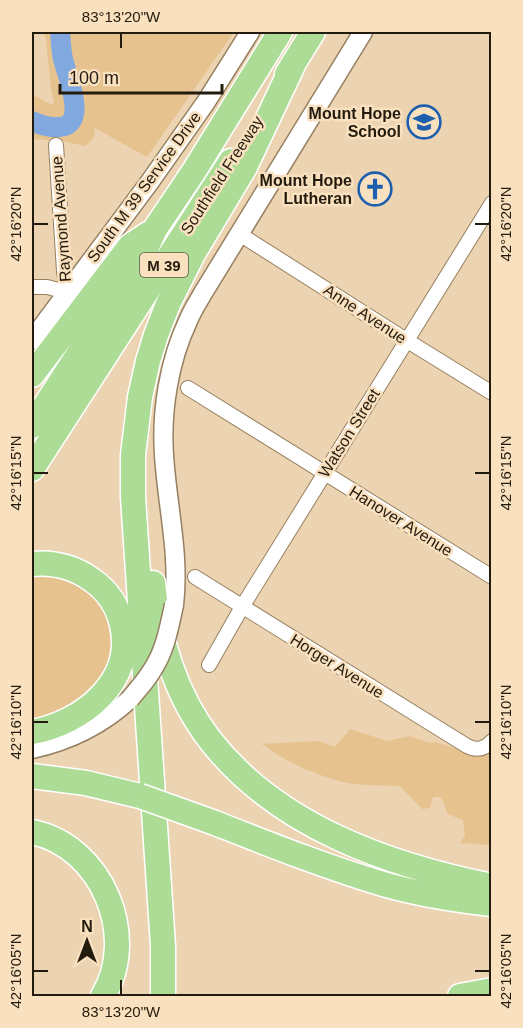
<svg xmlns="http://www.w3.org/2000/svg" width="523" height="1028" font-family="Helvetica,sans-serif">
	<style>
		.green { fill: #e6c28f }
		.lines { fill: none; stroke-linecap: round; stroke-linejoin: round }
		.river { stroke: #81a9e0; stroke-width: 20 }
		.street-casing { stroke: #968060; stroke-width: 16 }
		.secondary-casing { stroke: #968060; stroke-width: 21 }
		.highway-casing { stroke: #fff; stroke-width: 27 }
		.street { stroke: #fff; stroke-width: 14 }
		.secondary { stroke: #fff; stroke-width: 18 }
		.highway { stroke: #addc97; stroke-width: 24 }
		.secondary-bridge-casing { stroke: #968060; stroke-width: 21; stroke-linecap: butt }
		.highway-bridge-casing { stroke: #fff; stroke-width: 27; stroke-linecap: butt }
		.secondary-bridge { stroke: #fff; stroke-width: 18 }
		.highway-bridge { stroke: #addc97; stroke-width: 24 }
		.ticks { fill: none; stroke: #231b0e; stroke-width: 2 }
		.labels { text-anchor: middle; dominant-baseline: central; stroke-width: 5; stroke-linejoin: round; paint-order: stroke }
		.shield { fill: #f9e0be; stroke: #635643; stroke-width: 1.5 }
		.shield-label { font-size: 15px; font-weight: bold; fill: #231b0e }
		.poi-label { font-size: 16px; font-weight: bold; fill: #231b0e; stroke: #f9e0be; text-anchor: end }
		.street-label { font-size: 16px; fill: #231b0e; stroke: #f9e0be }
		.neatline { fill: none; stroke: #231b0e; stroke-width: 2 }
		.ticks-label { font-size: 15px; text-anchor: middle; fill: #231b0e }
	</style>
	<rect width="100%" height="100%" fill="#ecd3b1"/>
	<path class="green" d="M43 32H234L147 157 95 128 94 138 85 146 62 141 32 139V94L52 105 54 102 51 90 46 39Z
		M58 572 106 604 116 642 106 671 94 687 82 697 64 710 32 722V573Z
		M350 729 387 741 410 736 430 743 436 742 454 748 480 754 490 752 492 756 491 845 460 843 465 836 463 820 448 814 441 797H433L430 808 422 809 400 786C383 785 365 786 348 783 320 777 285 762 262 744L319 741 335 747Z"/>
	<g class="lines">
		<path class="river" d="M32 121C40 125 49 128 59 127 89 126 67 76 63 59 61 50 61 41 60 32"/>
		<g class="street-casing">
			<path id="street" d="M240 235 249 240 406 340 492 393
				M32 287H47L67 292 64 271 56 145
				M188 388 492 577
				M195 577 467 746C477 751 485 749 492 741
				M209 665 242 607 492 203"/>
		</g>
		<g class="secondary-casing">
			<path id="secondary" d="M32 340 149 183 206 102 250 32
				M174 605C180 554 167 505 164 455 161 411 169 361 188 321 192 311 198 302 203 293L363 32
				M32 749C69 741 102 725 130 699"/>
		</g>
		<g class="highway-casing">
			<path id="highway" d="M287 74 313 32
				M32 375 130 246 148 234
				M32 426 145 251 155 229 194 171 280 32
				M32 469 231 161
				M32 564C54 562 74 567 92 580 108 591 118 607 122 625 135 682 82 723 32 732
				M153 583C158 638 176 696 210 740 277 826 388 865 492 886
				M32 776 86 783 140 796
				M215 823C271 845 326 867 383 884 418 894 455 900 492 904
				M32 832C102 846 139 936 103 996
				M163 996V946L133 497V455L140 397 148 361 156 335 168 304 193 254 245 167 295 61
				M460 996 492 990"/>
		</g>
		<use href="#street" class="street"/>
		<use href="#secondary" class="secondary"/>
		<use href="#highway" class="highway"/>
		<g class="secondary-bridge-casing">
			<path id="secondary-bridge" d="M130 699C137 690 145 682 151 672 165 652 169 628 174 605"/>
		</g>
		<g class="highway-bridge-casing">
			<path id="highway-bridge" d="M140 796 215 823"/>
		</g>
		<use href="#secondary-bridge" class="secondary-bridge"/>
		<use href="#highway-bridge" class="highway-bridge"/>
	</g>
	<path class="ticks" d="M121 33V48M33 224H48M475 224H490M33 473H48M475 473H490M33 722H48M475 722H490M33 971H48M475 971H490M121 980V995"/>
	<defs>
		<g id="school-ring" transform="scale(1.725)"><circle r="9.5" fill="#f9e0be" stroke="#1d5faf" stroke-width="1.5"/><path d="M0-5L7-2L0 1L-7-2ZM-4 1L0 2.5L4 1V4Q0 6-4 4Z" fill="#1d5faf"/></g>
		<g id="church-ring" transform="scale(1.725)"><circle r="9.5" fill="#f9e0be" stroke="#1d5faf" stroke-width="1.5"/><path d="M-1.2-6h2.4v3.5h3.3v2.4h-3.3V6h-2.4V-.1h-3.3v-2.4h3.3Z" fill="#1d5faf"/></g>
	</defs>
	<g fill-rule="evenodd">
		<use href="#school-ring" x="424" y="122"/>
		<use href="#church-ring" x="375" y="189"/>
	</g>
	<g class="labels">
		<rect class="shield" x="140" y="253" width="48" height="24" rx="4.5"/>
		<g class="shield-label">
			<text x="164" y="265">M 39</text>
		</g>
		<g class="poi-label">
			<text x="401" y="113">Mount Hope<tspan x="401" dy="18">School</tspan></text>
			<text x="352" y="180">Mount Hope<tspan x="352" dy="18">Lutheran</tspan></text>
		</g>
		<g class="street-label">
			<text transform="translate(222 175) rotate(-57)">Southfield Freeway</text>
			<text transform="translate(144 187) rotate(-54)">South M 39 Service Drive</text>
			<text transform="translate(61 219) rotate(-94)">Raymond Avenue</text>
			<text transform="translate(365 314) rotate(33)">Anne Avenue</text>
			<text transform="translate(349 433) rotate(-58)">Watson Street</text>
			<text transform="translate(401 521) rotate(32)">Hanover Avenue</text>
			<text transform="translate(337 666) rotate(32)">Horger Avenue</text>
		</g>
	</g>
	<rect width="523" height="1028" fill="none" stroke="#f9e0be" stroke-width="66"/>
	<g transform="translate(87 941)" stroke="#f9e0be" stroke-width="4.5" paint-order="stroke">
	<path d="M0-4.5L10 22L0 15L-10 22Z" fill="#231b0e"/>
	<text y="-9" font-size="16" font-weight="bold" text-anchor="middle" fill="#231b0e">N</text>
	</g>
	<path d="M60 84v9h162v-9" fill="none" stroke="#231b0e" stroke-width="3"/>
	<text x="69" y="84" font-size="18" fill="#231b0e" stroke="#f9e0be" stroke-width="4.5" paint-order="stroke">100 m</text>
	<rect x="33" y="33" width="457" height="962" class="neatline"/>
	<g class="ticks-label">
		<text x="121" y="22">83°13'20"W</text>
		<text transform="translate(16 224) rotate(-90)" y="5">42°16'20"N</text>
		<text transform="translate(506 224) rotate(-90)" y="5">42°16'20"N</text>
		<text transform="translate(16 473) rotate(-90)" y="5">42°16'15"N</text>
		<text transform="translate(506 473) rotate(-90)" y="5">42°16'15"N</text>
		<text transform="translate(16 722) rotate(-90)" y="5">42°16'10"N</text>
		<text transform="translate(506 722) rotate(-90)" y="5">42°16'10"N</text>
		<text transform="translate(16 971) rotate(-90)" y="5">42°16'05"N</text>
		<text transform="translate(506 971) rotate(-90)" y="5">42°16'05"N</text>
		<text x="121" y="1017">83°13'20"W</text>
	</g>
</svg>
